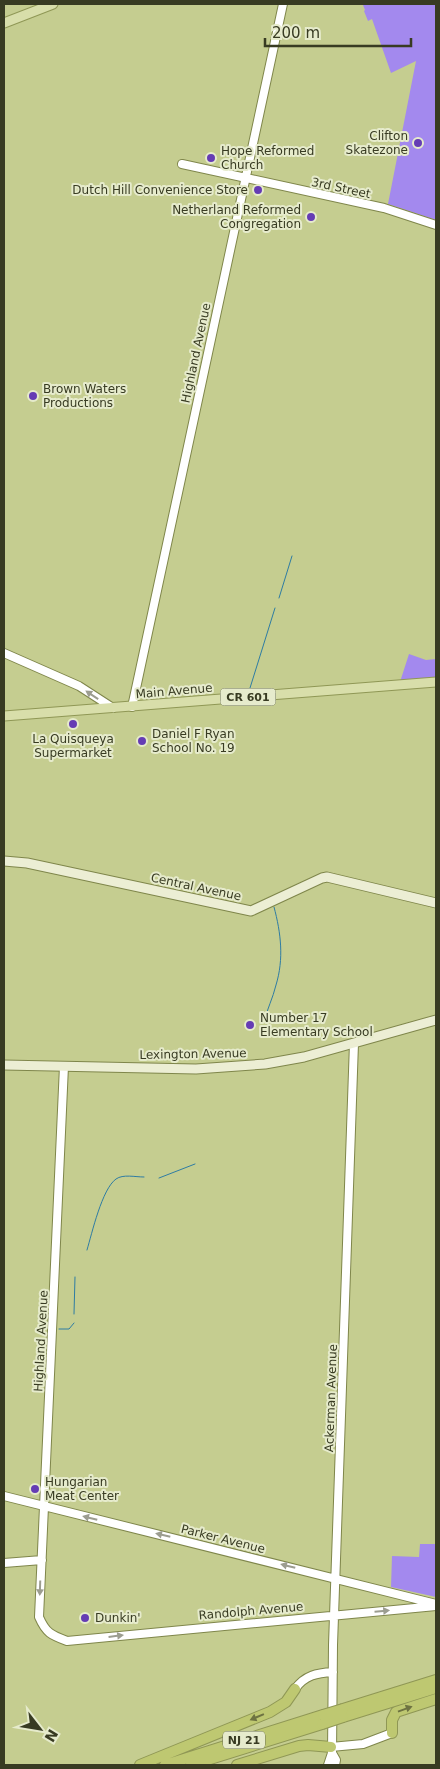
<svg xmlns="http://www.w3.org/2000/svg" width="440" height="1769" font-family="'DejaVu Sans',sans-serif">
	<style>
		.green { fill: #a389ee }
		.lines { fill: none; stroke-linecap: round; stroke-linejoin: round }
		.stream { stroke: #2e7ca3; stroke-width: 1 }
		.tertiary-casing { stroke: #7f864b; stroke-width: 10 }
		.secondary-casing { stroke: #7f864b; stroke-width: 11 }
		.primary-casing { stroke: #8f9755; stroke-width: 11 }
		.motorway-casing { stroke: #8f9755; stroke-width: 12 }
		.tertiary { stroke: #fff; stroke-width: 8 }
		.secondary { stroke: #eceed4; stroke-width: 9 }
		.primary { stroke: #d8deaa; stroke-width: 9 }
		.motorway { stroke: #bec871; stroke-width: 10 }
		.motorway-bridge-casing { stroke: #8f9755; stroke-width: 12; stroke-linecap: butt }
		.motorway-bridge { stroke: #bec871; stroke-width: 10 }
		.oneway { fill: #9c9d90 }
		.oneway2 { fill: #6e7342 }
		.poi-dot { fill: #653cb4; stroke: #e6ebcc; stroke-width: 2 }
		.labels { text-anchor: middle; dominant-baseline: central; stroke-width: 4; stroke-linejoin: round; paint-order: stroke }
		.shield { fill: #e6ebcc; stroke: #6c7055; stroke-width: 1 }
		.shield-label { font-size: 11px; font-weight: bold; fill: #383b22 }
		.poi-label { font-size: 12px; fill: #383b22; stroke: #e6ebcc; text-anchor: start }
		.street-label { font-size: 12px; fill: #383b22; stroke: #e6ebcc }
	</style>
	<rect width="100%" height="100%" fill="#c5cd90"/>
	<path class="green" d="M367 4H436V220L388 204 416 61 391 73 372 19 368 21 364 11 365 10 363 5Z
		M409 654 426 660 436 659V682L399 685Z
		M420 1544H436V1597L391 1587 392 1556 419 1557Z"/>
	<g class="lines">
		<path class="stream" d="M279 598 292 556
			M250 688 275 608
			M264 1022C267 1009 273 998 276 985 284 959 281 933 274 907
			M159 1178 195 1164
			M87 1250C92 1233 102 1189 116 1179 123 1174 135 1177 144 1177
			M74 1314 75 1277
			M59 1329H69L74 1323"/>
		<g class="tertiary-casing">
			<path id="tertiary" d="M182 164 384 208 436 225
				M4 653 79 686 113 708
				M132 707 283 4
				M64 1066 39 1617C46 1633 51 1635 67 1641L436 1606
				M4 1496 436 1604
				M4 1563 42 1560
				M295 1689C305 1675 317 1673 333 1672
				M331 1747 363 1744 392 1733
				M332 1753 336 1760 335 1765
				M328 1765 332 1753 333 1645 354 1043"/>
		</g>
		<g class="secondary-casing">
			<path id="secondary" d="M4 861 27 863 251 911 322 878 327 877 436 903
				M4 1065 196 1069 265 1064 304 1057 436 1020"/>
		</g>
		<g class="primary-casing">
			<path id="primary" d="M4 23 53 4
				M4 716 436 682"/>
		</g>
		<g class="motorway-casing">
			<path id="motorway" d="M343 1709 436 1680
				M343 1717 436 1688
				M392 1733V1720L396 1712 436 1699
				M140 1765 270 1712 286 1702 295 1689
				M165 1765 323 1715
				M191 1765 322 1724
				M237 1765 299 1746 308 1745 331 1747"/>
		</g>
		<use href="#tertiary" class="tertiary"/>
		<use href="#secondary" class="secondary"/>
		<use href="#primary" class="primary"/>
		<use href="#motorway" class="motorway"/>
		<g class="motorway-bridge-casing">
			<path id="motorway-bridge" d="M323 1715 343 1709
				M322 1724 343 1717"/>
		</g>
		<use href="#motorway-bridge" class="motorway-bridge"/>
	</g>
	<defs><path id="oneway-solid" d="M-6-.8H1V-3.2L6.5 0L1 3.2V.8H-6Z" transform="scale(1.25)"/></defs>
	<g class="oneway">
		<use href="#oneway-solid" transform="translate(92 695) rotate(-146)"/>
		<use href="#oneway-solid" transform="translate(90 1518) rotate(-166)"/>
		<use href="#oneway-solid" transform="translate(163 1535) rotate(-167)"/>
		<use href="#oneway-solid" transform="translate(288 1566) rotate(-166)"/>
		<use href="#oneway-solid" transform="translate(40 1588) rotate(92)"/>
		<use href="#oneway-solid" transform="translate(382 1611) rotate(-5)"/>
		<use href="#oneway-solid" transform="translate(116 1636) rotate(-7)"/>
	</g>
	<g class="oneway2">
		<use href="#oneway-solid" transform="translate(405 1709) rotate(-20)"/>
		<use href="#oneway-solid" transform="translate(257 1717) rotate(157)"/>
	</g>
	<g class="poi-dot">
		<circle cx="418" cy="143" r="5"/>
		<circle cx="211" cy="158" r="5"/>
		<circle cx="258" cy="190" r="5"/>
		<circle cx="311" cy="217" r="5"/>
		<circle cx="33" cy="396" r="5"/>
		<circle cx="73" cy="724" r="5"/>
		<circle cx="142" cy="741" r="5"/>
		<circle cx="250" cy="1025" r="5"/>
		<circle cx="35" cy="1489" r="5"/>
		<circle cx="85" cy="1618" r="5"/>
	</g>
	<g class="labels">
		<g class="shield">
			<rect x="220.5" y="688.5" width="55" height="17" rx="4"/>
			<rect x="223" y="1731.5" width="42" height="17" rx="4"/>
		</g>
		<g class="shield-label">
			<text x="248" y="697">CR 601</text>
			<text x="244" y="1740">NJ 21</text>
		</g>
		<g class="poi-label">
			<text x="408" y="136" text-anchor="end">Clifton<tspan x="408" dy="14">Skatezone</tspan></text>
			<text x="221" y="151">Hope Reformed<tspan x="221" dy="14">Church</tspan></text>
			<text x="248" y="190" text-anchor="end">Dutch Hill Convenience Store</text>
			<text x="301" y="210" text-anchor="end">Netherland Reformed<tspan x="301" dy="14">Congregation</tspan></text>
			<text x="43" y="389">Brown Waters<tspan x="43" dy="14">Productions</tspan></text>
			<text x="152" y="734">Daniel F Ryan<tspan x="152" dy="14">School No. 19</tspan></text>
			<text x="73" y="739" text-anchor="middle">La Quisqueya<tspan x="73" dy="14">Supermarket</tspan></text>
			<text x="260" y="1018">Number 17<tspan x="260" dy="14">Elementary School</tspan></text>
			<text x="45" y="1482">Hungarian<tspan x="45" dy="14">Meat Center</tspan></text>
			<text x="95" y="1618">Dunkin'</text>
		</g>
		<g class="street-label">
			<text transform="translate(341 188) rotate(12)">3rd Street</text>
			<text transform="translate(196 353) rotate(-78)">Highland Avenue</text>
			<text transform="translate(174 691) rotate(-5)">Main Avenue</text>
			<text transform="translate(196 887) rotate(12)">Central Avenue</text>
			<text transform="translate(193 1054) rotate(-1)">Lexington Avenue</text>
			<text transform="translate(41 1341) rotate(-87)">Highland Avenue</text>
			<text transform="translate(331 1398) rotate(-88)">Ackerman Avenue</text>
			<text transform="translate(223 1539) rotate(14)">Parker Avenue</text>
			<text transform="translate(251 1611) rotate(-5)">Randolph Avenue</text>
		</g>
	</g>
	<rect width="440" height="1769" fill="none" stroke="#383b22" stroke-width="10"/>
	<g transform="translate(40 1729) rotate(121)" stroke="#e6ebcc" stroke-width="4" paint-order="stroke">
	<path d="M0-4L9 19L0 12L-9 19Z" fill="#383b22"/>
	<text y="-8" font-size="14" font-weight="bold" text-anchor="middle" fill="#383b22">N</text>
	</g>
	<path d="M265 38v8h146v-8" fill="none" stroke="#383b22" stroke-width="2.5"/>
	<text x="272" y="38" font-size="15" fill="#383b22" stroke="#e6ebcc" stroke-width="4" paint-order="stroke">200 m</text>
</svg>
